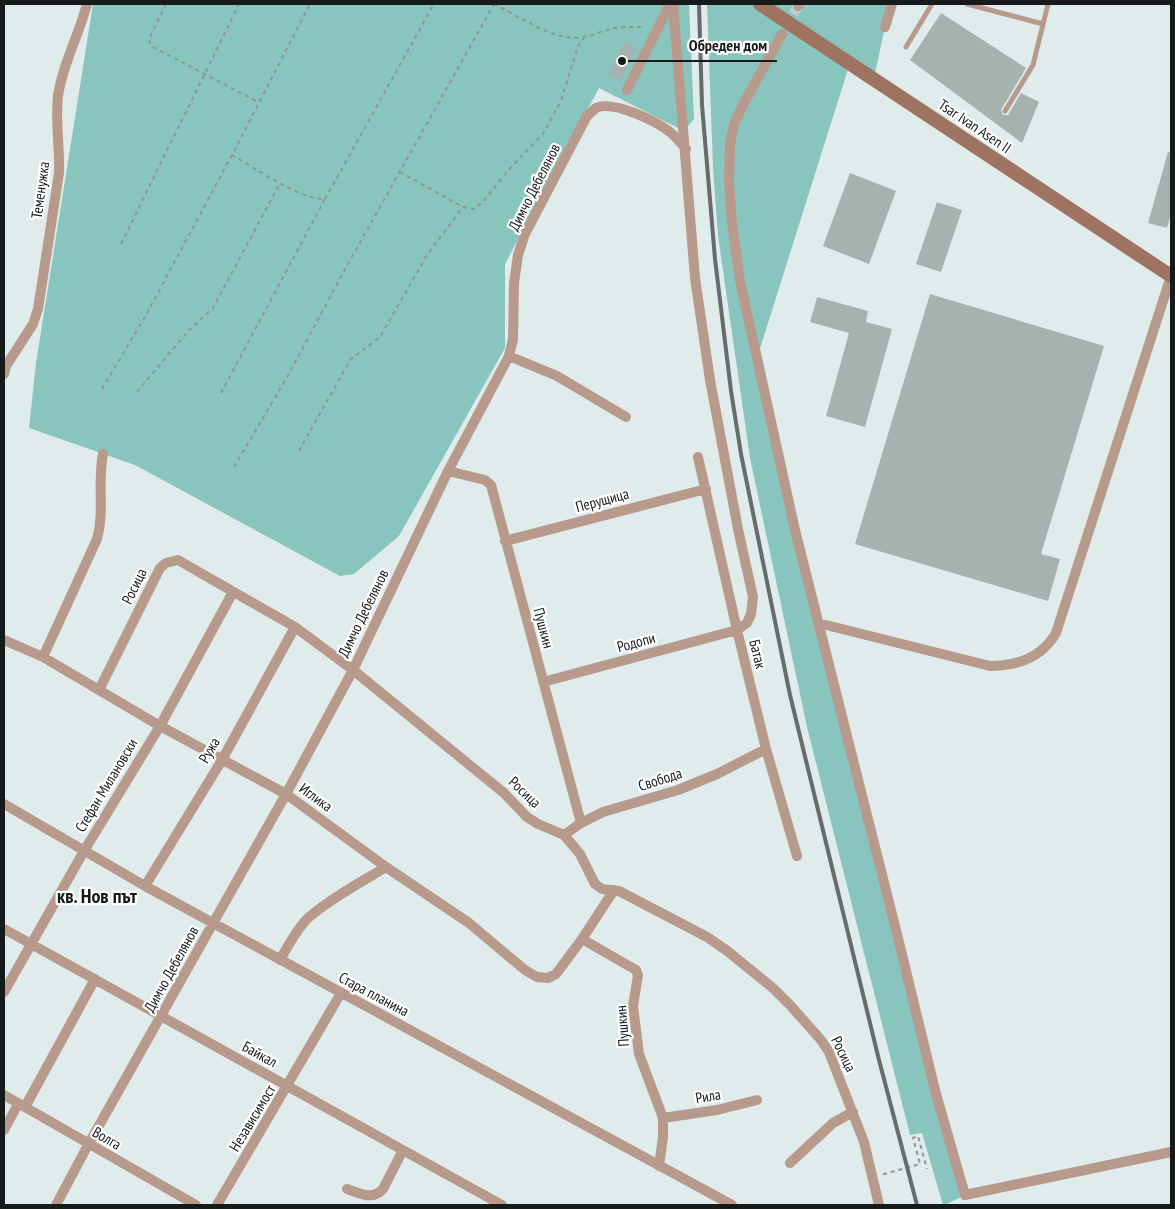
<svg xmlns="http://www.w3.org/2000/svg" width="1175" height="1209" font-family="'PT Sans Narrow',sans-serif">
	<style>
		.green { fill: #89c5bf }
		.building { fill: #a5b2b0 }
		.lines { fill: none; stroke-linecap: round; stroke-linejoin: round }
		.street-tunnel { stroke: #c1cccc; stroke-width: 10; stroke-dasharray: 10 5; stroke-linecap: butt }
		.path { stroke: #8d9796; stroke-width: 2; stroke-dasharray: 4 4; stroke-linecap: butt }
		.lane { stroke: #b89a8d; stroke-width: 5 }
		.street { stroke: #b89a8d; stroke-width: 10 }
		.secondary { stroke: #9e7361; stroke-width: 14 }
		.rail { stroke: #656c6c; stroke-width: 4 }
		.labels { text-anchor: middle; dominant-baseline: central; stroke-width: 4.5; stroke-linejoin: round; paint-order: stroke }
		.street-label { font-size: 15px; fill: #161a1a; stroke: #fff }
		.district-label { font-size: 20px; font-weight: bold; fill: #161a1a; stroke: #fff }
		.leader { fill: none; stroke: #161a1a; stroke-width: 2 }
		.callout-dot { fill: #161a1a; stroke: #fff; stroke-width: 2 }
		.callout-label { font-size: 16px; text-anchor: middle; font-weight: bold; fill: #161a1a; stroke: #fff; stroke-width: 4.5; stroke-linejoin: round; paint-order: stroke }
	</style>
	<rect width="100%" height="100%" fill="#dfeceb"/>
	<path class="green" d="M93 4H689L694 119 684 131 599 88 505 264V348L399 536 354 574 340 576 135 465 29 428 36 363Z
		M707 4H892L885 27 874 78 850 63 757 358 965 1195 945 1205H943L922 1133 910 1135 807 727 750 458 718 236 713 168Z"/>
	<path class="building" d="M941 13 1026 68 1001 110 1003 115H1008L1021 93 1039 102 1022 143 910 60Z
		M625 42 637 48 620 81 608 74Z
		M1168 152 1171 153V214L1167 228 1148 223Z
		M850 173 896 191 869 264 823 246Z
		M937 202 962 210 941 272 916 264Z
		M930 294 1104 346 1041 554 1060 559 1048 601 855 544Z
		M817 297 868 311 866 322 892 329 865 427 826 416 849 333 810 322Z"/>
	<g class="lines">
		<path class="street-tunnel" d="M786 27 798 6"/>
		<path class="path" d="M166 4 149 39 150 43 153 47 258 102
			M494 4C519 16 556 43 584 37 592 36 599 32 607 30 619 26 632 27 645 27
			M232 155C253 167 303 201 325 199L434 4
			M400 172 463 207 473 209 482 203 511 167 543 134 561 101 578 46 584 38
			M121 244 239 4
			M102 389 146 315 232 155 310 4
			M137 392 189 330 213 308 280 183
			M221 393 325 199
			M299 451 350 360 380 337 427 255 463 207
			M234 467 286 379 344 271 494 4
			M884 1175V1174L920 1164 913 1138 918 1136 927 1169"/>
		<path class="lane" d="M967 4 1043 24
			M906 47 932 4
			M1005 111 1033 65 1048 4"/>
		<path class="street" d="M798 6 799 4
			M885 27 892 4
			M782 34 744 103 734 124 730 144 729 181 732 223 740 281 795 530 897 934 936 1094 965 1195 1171 1152
			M627 90 670 4
			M509 356 557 376 626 417
			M4 374 6 366 33 324 38 309 59 173C60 148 55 122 58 96 63 63 79 35 87 4
			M698 457 737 630 766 749 797 856
			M448 471 485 480 491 485 581 823
			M505 541 706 489
			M818 623 990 666C1017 666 1042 657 1056 633L1171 276
			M4 640 43 657 160 726 286 794 386 867 469 923 525 970 537 977 548 978 556 974 582 939
			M43 657 97 539C105 511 97 483 103 454
			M543 682 737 630 747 623 751 614 753 597 738 529 710 380 695 278 673 4
			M99 690 160 568 166 563 178 560 295 627 353 670 504 793 527 817 538 824 564 835 580 854 595 884 602 889 619 891 707 937 726 950 773 988 790 1005 821 1040 829 1052 864 1142 879 1205
			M4 804 145 886 732 1205
			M564 835 581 823 603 812 678 790 717 774 766 749
			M145 886 222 760 295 627
			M614 890 582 939 636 970 638 975 633 1006 639 1054 663 1118V1137L659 1166
			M4 929 502 1205
			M280 960C288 946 296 930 308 918 331 898 360 883 386 867
			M4 992 84 851 160 726 233 592
			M4 1095 196 1205
			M25 1107 95 979
			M663 1118 717 1110 757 1100
			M4 1130 18 1104
			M790 1163 833 1123 853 1112
			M347 1189C360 1193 372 1201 383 1189L403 1150
			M56 1205 88 1145 286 794 353 670 448 471 509 356 513 339 514 283 518 255 525 234 587 116C590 114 593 110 596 108 613 100 656 121 670 132 676 137 681 143 686 149
			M217 1205 341 993"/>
		<path class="secondary" d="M760 4 1171 276"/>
		<path class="rail" d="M699 4 702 105 715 259 731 391 741 454 790 695 879 1060 917 1205"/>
	</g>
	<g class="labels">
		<g class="street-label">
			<text transform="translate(975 126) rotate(34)">Tsar Ivan Asen II</text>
			<text transform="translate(534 187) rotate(-63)">Димчо Дебелянов</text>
			<text transform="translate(40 190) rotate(-82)">Теменужка</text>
			<text transform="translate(602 500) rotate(-15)">Перущица</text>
			<text transform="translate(134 586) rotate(-64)">Росица</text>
			<text transform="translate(363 613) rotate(-64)">Димчо Дебелянов</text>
			<text transform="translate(544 628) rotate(75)">Пушкин</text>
			<text transform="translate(636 642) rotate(-15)">Родопи</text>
			<text transform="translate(758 654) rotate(76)">Батак</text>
			<text transform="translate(209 750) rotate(-60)">Ружа</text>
			<text transform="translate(660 779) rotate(-18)">Свобода</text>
			<text transform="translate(106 785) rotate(-59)">Стефан Милановски</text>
			<text transform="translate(525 792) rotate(43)">Росица</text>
			<text transform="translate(316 797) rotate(36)">Иглика</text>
			<text transform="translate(171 969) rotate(-61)">Димчо Дебелянов</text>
			<text transform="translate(374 994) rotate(28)">Стара планина</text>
			<text transform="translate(622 1026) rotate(-94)">Пушкин</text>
			<text transform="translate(260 1054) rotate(29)">Байкал</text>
			<text transform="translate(844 1054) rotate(64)">Росица</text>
			<text transform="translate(708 1096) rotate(-10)">Рила</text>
			<text transform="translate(252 1118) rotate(-59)">Независимост</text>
			<text transform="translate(107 1138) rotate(30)">Волга</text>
		</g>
		<g class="district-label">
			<text x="97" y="896">кв. Нов път</text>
		</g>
	</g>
	<path class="leader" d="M622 61L679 61H777"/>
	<circle class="callout-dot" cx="622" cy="61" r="5"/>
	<g class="callout-label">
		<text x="728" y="51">Обреден дом</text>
	</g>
	<rect width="1175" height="1209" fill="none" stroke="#161a1a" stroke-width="10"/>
</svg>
